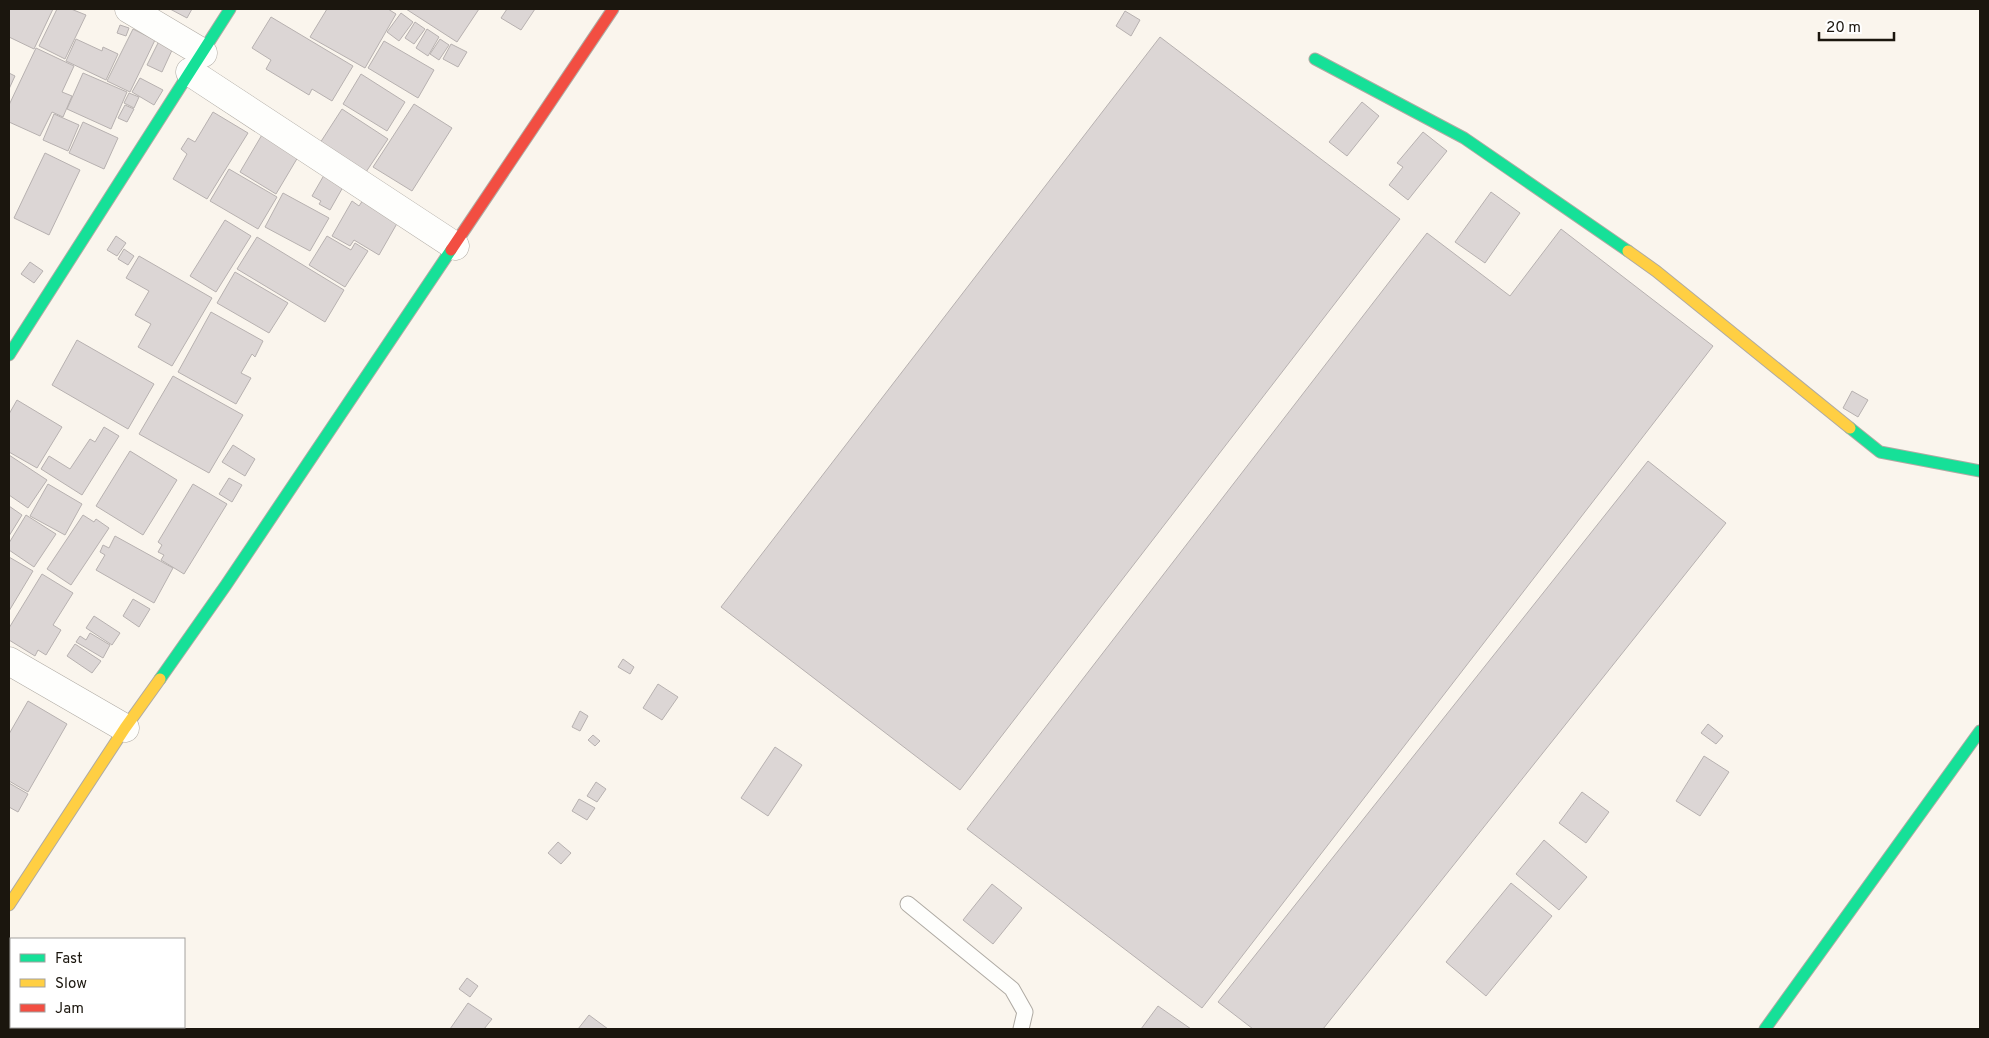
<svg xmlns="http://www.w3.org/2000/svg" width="1989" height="1038" font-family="Overpass,sans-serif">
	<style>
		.building { fill: #dcd6d5; stroke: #b7b1b0 }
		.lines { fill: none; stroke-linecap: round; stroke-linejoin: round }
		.lane-casing { stroke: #afaaa3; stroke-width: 17 }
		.street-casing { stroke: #afaaa3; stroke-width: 29 }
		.fast-casing { stroke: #afaaa3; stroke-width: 13 }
		.slow-casing { stroke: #afaaa3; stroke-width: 13 }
		.jam-casing { stroke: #afaaa3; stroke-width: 13 }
		.lane { stroke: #fefefc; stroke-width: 15 }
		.street { stroke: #fefefc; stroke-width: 28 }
		.fast { stroke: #16e098; stroke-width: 11 }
		.slow { stroke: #ffcf43; stroke-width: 11 }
		.jam { stroke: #f24e42; stroke-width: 11 }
	</style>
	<rect width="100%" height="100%" fill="#faf5ed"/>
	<path class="building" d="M9 9H53L34 49 9 37Z
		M57 9H71L86 15 65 59 39 46Z
		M170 9H192L187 18Z
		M327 9H388L396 14 365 68 310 37Z
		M406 9H479L457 42Z
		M507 9H535L521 30 501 18Z
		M1125 11 1140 20 1131 36 1116 26Z
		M401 13 413 22 399 41 387 32Z
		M271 17 353 66 332 101 312 89 309 95 266 69 271 60 252 48Z
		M415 22 425 29 414 44 405 38Z
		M120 25 129 28 126 36 117 33Z
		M133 29 155 40 130 92 107 81Z
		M427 29 439 37 428 56 416 48Z
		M1160 37 1400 219 960 790 721 607Z
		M76 39 102 51 103 47 118 54 106 80 66 61Z
		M440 39 449 45 439 60 430 54Z
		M159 41 173 48 162 72 147 65Z
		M384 41 434 70 418 98 368 68Z
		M451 44 467 52 458 67 443 59Z
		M36 48 74 66 62 92 72 96 63 117 52 112 40 136 9 122V105Z
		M9 73 15 76 9 89Z
		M83 73 127 92 111 129 67 109Z
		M361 74 405 102 387 131 343 104Z
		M140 78 163 90 154 105 132 92Z
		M129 93 139 97 134 108 124 103Z
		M1362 102 1379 116 1347 156 1329 142Z
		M414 104 452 128 412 191 373 167Z
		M125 105 134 109 127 122 118 118Z
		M342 109 388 139 366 172 320 143Z
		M213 112 248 133 207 199 173 179 187 154 181 149 188 138 195 142Z
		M54 114 79 125 68 151 43 140Z
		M83 122 118 138 104 169 69 153Z
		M266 128 298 157 276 194 240 172Z
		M1423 132 1447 151 1408 200 1389 185 1403 167 1397 163Z
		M45 153 80 170 49 235 14 218Z
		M229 169 277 197 258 229 210 201Z
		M327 170 347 180 330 210 319 204 321 201 312 196Z
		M1491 192 1520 213 1485 263 1455 242Z
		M283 193 329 218 310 251 265 227Z
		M363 200 399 220 379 255 354 240 350 246 332 236 352 201 359 206Z
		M225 220 251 236 216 292 190 276Z
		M1561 229 1713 346 1202 1008 967 829 1427 233 1510 296Z
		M116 236 126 243 117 256 107 250Z
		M327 236 351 250 355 243 368 251 345 287 309 265Z
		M257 237 344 290 325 322 237 269Z
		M124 249 134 256 128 265 118 259Z
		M139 256 212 298 172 366 138 347 151 324 135 315 149 291 126 278Z
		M30 262 43 271 34 283 21 274Z
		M235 272 288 303 269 333 217 303Z
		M211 312 263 341 255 357 252 354 241 373 251 378 236 404 178 372Z
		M77 340 154 384 128 429 52 385Z
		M173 376 243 415 209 473 139 434Z
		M1852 391 1868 400 1858 417 1843 408Z
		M17 400 62 427 37 468 9 452V414Z
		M104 427 119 436 82 495 41 469 49 456 70 469 90 439 95 442Z
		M233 445 255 459 245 476 222 462Z
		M130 451 177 480 143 535 96 506Z
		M9 455 47 480 28 508 9 495Z
		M1648 461 1726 523 1323 1029H1253L1218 1002Z
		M229 478 242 485 232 502 219 494Z
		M48 484 82 504 65 535 30 516Z
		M193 484 227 504 184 574 161 560 164 555 158 552 162 545 158 542Z
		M9 506 22 515 9 536Z
		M26 515 56 534 34 567 9 550V543Z
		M83 515 94 522 96 519 109 528 71 585 47 569Z
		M115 536 173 568 154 603 96 570 105 555 100 552 103 545 109 548Z
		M9 557 33 571 9 611Z
		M42 574 73 593 53 625 61 630 46 655 38 650 35 656 9 640V628Z
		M133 599 150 609 139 627 123 616Z
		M94 616 120 633 112 645 86 628Z
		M90 633 110 645 103 658 76 642 80 636 86 640Z
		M75 644 101 661 92 673 67 656Z
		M623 659 634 667 630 674 618 667Z
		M658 684 678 697 662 720 643 708Z
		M28 701 67 724 28 792 9 781V734Z
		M580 711 588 716 580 731 572 727Z
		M1708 724 1723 736 1716 744 1701 733Z
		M593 735 600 741 595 746 588 740Z
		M775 747 802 765 768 816 741 798Z
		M1704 756 1729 772 1700 816 1676 801Z
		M596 782 606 789 597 802 587 796Z
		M9 783 28 794 18 812 9 807Z
		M1582 792 1609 812 1586 843 1559 823Z
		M579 799 595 808 587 820 572 811Z
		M1544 840 1587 877 1559 910 1516 874Z
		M558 842 571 853 561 864 548 853Z
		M1511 883 1552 916 1486 996 1446 962Z
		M992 884 1022 908 993 944 963 920Z
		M467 978 478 986 470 997 459 989Z
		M468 1003 492 1019 484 1029H450Z
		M1158 1006 1191 1029H1141Z
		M589 1015 608 1029H578Z"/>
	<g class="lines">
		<g class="lane-casing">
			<path id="lane" d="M908 904 1012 989 1025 1012 1021 1029"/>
		</g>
		<g class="street-casing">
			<path id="street" d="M129 9 203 53
				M190 72 455 246
				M9 661 125 728"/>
		</g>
		<g class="fast-casing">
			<path id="fast" d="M1315 59 1464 138 1628 251
				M9 355 230 9
				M1850 428 1880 452 1980 471
				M160 679 226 585 451 250
				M1765 1029 1980 731"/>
		</g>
		<g class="slow-casing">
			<path id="slow" d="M1628 251 1656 271 1850 428
				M9 905 125 728 160 679"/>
		</g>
		<g class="jam-casing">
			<path id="jam" d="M451 250 613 9"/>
		</g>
		<use href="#lane" class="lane"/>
		<use href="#street" class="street"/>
		<use href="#fast" class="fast"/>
		<use href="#slow" class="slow"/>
		<use href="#jam" class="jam"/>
	</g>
	<rect width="1989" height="1038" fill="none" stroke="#1b160e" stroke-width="20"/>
	<rect x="10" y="938" width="175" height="90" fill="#ffffff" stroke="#a4a29f"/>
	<rect x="20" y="954" width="25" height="8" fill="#16e098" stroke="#a4a29f"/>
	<text x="55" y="963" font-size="15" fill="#1b160e">Fast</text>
	<rect x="20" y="979" width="25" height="8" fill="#ffcf43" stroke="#a4a29f"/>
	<text x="55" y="988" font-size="15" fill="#1b160e">Slow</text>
	<rect x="20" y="1004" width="25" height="8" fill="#f24e42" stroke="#a4a29f"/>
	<text x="55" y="1013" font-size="15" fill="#1b160e">Jam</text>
	<path d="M1819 32v8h75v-8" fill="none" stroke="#1b160e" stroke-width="2.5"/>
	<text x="1826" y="32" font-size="15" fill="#1b160e" stroke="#ffffff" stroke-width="4" paint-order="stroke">20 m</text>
</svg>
